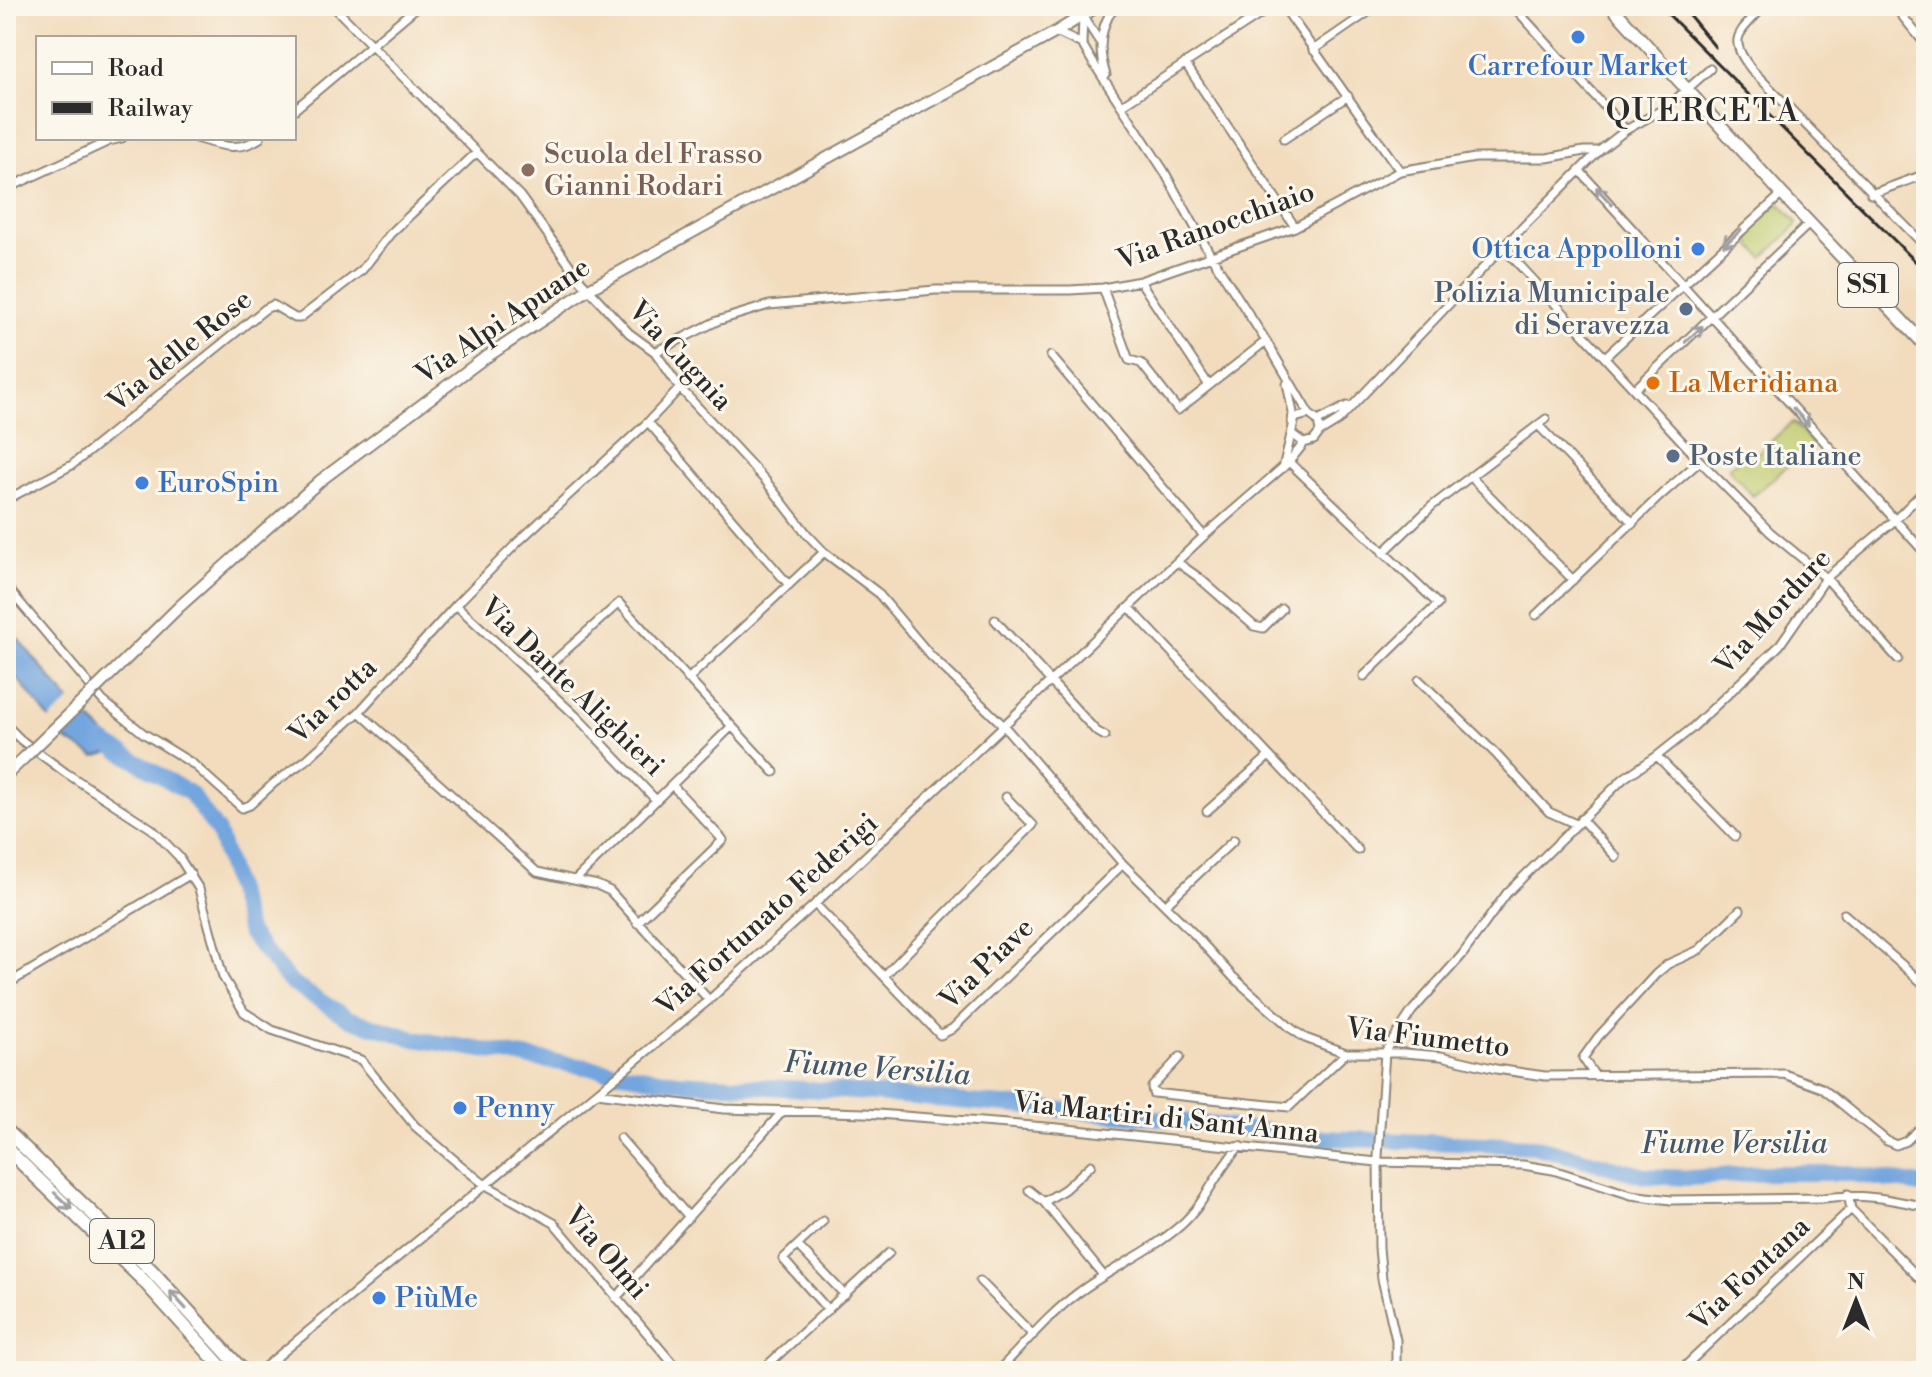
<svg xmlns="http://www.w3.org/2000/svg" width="1932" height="1377" font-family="'Libre Bodoni',serif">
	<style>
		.green { fill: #bdc96a; stroke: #747a4a; stroke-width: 2 }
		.water { fill: #73a5de; stroke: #4f6884; stroke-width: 2 }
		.pier { fill: #f2dcbd }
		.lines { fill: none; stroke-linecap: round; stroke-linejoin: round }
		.river { stroke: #73a5de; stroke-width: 16 }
		.street-casing { stroke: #8e8474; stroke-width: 11 }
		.secondary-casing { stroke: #8e8474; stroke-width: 14 }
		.primary-casing { stroke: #8e8474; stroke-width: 15 }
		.highway-casing { stroke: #8e8474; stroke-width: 16 }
		.street { stroke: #fff; stroke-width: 7 }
		.secondary { stroke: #fff; stroke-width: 10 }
		.primary { stroke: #fff; stroke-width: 11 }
		.highway { stroke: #fff; stroke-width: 12 }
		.rail { stroke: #2b2b2b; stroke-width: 3 }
		.secondary-bridge-casing { stroke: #8e8474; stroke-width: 14; stroke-linecap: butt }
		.secondary-bridge { stroke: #fff; stroke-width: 10 }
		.oneway { stroke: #a0a0a0 }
		.shop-dot { fill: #3f7fe0; stroke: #fbf7ec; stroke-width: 3 }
		.education-dot { fill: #8d6e63; stroke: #fbf7ec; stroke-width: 3 }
		.service-dot { fill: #5c6f8a; stroke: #fbf7ec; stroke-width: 3 }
		.food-dot { fill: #e8710a; stroke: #fbf7ec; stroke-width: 3 }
		.labels { text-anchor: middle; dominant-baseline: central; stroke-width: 6; stroke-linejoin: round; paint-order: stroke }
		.shield { fill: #fbf7ec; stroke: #696865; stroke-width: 2 }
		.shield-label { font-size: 26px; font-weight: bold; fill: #2b2b2b }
		.shop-label { font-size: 28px; fill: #366cbe; stroke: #fbf7ec; text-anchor: start }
		.education-label { font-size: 28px; fill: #785e54; stroke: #fbf7ec; text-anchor: start }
		.street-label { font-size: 28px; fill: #2b2b2b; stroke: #fbf7ec }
		.service-label { font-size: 28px; fill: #4e5e75; stroke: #fbf7ec; text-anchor: end }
		.food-label { font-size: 28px; fill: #c56008; stroke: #fbf7ec; text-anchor: start }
		.water-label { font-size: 30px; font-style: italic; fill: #44566a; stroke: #fbf7ec }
		.quarter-label { font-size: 32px; letter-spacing: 2px; fill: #2b2b2b; stroke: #fbf7ec }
	</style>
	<rect width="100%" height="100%" fill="#fbf7ec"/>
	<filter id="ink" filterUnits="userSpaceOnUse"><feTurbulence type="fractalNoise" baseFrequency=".0125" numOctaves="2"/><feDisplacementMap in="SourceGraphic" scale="16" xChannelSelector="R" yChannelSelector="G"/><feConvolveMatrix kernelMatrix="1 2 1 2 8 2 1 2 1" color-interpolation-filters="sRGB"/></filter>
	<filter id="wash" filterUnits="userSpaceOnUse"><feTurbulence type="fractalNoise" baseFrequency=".006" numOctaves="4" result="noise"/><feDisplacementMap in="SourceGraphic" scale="32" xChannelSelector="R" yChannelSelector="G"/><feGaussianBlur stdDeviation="1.8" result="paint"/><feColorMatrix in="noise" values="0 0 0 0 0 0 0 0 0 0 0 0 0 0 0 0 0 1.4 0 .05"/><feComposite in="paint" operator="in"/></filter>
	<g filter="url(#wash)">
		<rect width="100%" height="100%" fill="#f2dcbd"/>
		<path class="green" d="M1780 204 1797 222 1796 226 1763 258 1752 246 1748 230 1776 205Z
			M1793 422 1813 444 1753 496 1728 468 1742 457 1747 462Z"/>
		<path class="water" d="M6 624 67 698 121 749 95 757 66 740 6 664Z"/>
		<path class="pier" d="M73 698 86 709 57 736 46 723Z"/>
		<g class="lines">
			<path class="river" d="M101 740 191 794 218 832 249 933 291 983 350 1019 415 1039 677 1082 841 1091 1157 1118 1325 1138 1534 1146 1645 1176 1689 1178 1766 1173H1847L1926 1186"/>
		</g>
	</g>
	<g filter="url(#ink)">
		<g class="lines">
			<g class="street-casing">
				<path id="street" d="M333 6 520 196 581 281 629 333 655 352 680 388 765 480 807 534 824 552 877 592 930 655 1004 726 1123 864 1194 934 1233 977 1292 1029 1305 1038 1346 1053H1404L1441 1056 1496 1069 1545 1076 1784 1074 1822 1088 1887 1141 1896 1145 1906 1141 1926 1123
					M1283 6 1400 171
					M1513 6 1626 130
					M1764 6C1739 34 1726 37 1752 70L1926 247
					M1894 6 1926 45
					M1083 16 1082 44 1092 61 1164 171 1211 256 1266 341 1309 414
					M1083 16 1099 41
					M1056 32 1082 44
					M1313 50 1377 6
					M1185 63 1295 227
					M1106 75C1098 51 1099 27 1115 6
					M1122 105 1273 6
					M294 110 418 6
					M196 138C219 145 238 153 260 138
					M1284 139 1348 96
					M1580 171 1926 554
					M6 189 109 141 122 138
					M1871 194 1926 174
					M1503 247 1700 461 1770 532 1826 578 1898 659
					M1140 281 1208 384
					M1103 288 1129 360 1141 363 1178 410 1266 341
					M655 352 717 321 769 305 935 290H1070L1103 288 1140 281 1295 227 1400 171 1475 158H1547L1584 151H1599
					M1051 356 1204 536
					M1605 357 1782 194
					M1287 384 1293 413 1292 422
					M1635 389 1810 223
					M1318 421 1347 406
					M648 422 789 585
					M1538 425 1633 523
					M1320 432 1338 421 1503 247 1599 151 1626 130 1667 107 1710 69
					M1289 462 1438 604 1364 676
					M1283 468 1295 418 1309 414 1318 421 1320 432 1314 440 1304 443 1292 434
					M1470 476 1573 580
					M6 500 72 465 265 309 273 305 295 318H300L362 270 390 234 476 153
					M1383 553 1432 506 1546 419
					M1177 562 1198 577 1254 626 1263 628 1282 609
					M6 586 103 701 143 733 193 764 242 808 250 805 274 783 306 760 359 712 456 605 519 541 648 422 680 388
					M456 605 577 717 656 800
					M1129 607 1358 850
					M1536 615 1661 495 1700 461
					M995 620 1096 731 1105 736
					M535 678 619 603 774 772
					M688 679 824 552
					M1419 680 1495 753 1549 812 1576 824
					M359 712 537 872 597 885 610 891 709 1000
					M6 725 21 740 66 773 152 829 179 857 199 889 223 977 244 1012 272 1030 361 1060 415 1126 459 1164 484 1184 554 1223 679 1371
					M1657 756 1735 836
					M1207 811 1268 757
					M1581 819 1616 857
					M575 880 732 726
					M815 904 940 1035 952 1029 1123 864
					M1165 905 1234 840
					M1844 914 1926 986
					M637 923 723 840 672 785
					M885 975 1033 825 1006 797
					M6 985 191 874
					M1180 1057 1152 1087 1153 1093 1289 1107 1346 1053
					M1595 1076 1583 1058 1598 1037 1656 974 1668 964 1699 950 1740 910
					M597 1093 724 1109 865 1113 1058 1128 1377 1162 1523 1165 1553 1170 1631 1195 1671 1200 1823 1198C1860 1193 1890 1199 1926 1207
					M620 1138 689 1217
					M1029 1190 1044 1202 1103 1275
					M1848 1194 1851 1209 1926 1285
					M1044 1202 1065 1189 1091 1165
					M823 1221 783 1259 828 1310
					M798 1246 845 1295
					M980 1281 1033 1335
					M616 1298 783 1111
					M260 1371 709 1000 815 904 1204 536 1289 462 1304 443
					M761 1371 889 1253
					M998 1371C1024 1345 1048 1315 1078 1293 1111 1268 1149 1253 1181 1225 1207 1202 1217 1169 1240 1146
					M1396 1371V1340L1382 1279 1379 1248 1378 1157 1385 1052 1412 1011 1462 955 1507 893 1624 778 1657 756 1691 729 1779 646 1826 578 1895 520 1926 489
					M1680 1371 1851 1209"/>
			</g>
			<g class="secondary-casing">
				<path id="secondary" d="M117 668 180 606 321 480 479 362 589 289 1056 32 1098 6
					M6 775 25 757"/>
			</g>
			<g class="primary-casing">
				<path id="primary" d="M1611 6 1782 194 1926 346"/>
			</g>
			<g class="highway-casing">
				<path id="highway" d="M6 1130 151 1270 243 1371
					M6 1148 142 1279 225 1371"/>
			</g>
			<use href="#street" class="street"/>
			<use href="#secondary" class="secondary"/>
			<use href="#primary" class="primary"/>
			<use href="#highway" class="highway"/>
			<path class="rail" d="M1660 6 1926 272
				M1682 6 1715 47"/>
			<g class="secondary-bridge-casing">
				<path id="secondary-bridge" d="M25 757 117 668"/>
			</g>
			<use href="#secondary-bridge" class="secondary-bridge"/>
		</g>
		<defs><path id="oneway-shaft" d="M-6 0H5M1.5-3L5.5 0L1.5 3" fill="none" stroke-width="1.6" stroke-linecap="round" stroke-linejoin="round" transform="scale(2)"/></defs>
		<g class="oneway">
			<use href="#oneway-shaft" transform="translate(1604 196) rotate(-132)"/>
			<use href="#oneway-shaft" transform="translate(1732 238) rotate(138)"/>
			<use href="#oneway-shaft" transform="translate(1694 334) rotate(-43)"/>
			<use href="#oneway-shaft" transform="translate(1801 417) rotate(48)"/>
			<use href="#oneway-shaft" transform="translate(63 1201) rotate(44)"/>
			<use href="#oneway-shaft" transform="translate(178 1300) rotate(-132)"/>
		</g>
	</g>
	<g class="shop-dot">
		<circle cx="1578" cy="37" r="8"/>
		<circle cx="1698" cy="249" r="8"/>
		<circle cx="142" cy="483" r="8"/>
		<circle cx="460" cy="1108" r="8"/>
		<circle cx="379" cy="1298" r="8"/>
	</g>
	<circle class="education-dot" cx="528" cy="170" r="8"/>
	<g class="service-dot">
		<circle cx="1686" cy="309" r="8"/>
		<circle cx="1673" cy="456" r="8"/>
	</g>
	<circle class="food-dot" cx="1653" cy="383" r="8"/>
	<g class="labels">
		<g class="shield">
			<rect x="1838" y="263" width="60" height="44" rx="6"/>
			<rect x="90" y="1219" width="64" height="44" rx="6"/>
		</g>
		<g class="shield-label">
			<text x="1868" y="285">SS1</text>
			<text x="122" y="1241">A12</text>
		</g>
		<g class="shop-label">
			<text x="1578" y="66" text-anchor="middle">Carrefour Market</text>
			<text x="1682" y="249" text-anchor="end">Ottica Appolloni</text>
			<text x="158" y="483">EuroSpin</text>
			<text x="476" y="1108">Penny</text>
			<text x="395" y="1298">PiùMe</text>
		</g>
		<g class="education-label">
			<text x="544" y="154">Scuola del Frasso<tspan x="544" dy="32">Gianni Rodari</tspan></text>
		</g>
		<g class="street-label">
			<text transform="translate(1216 226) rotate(-20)">Via Ranocchiaio</text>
			<text transform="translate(503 321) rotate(-34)">Via Alpi Apuane</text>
			<text transform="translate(180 351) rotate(-39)">Via delle Rose</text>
			<text transform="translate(680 356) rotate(47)">Via Cugnia</text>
			<text transform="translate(1773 612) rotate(-48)">Via Mordure</text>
			<text transform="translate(572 687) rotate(44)">Via Dante Alighieri</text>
			<text transform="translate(333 701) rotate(-44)">Via rotta</text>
			<text transform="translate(767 915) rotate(-42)">Via Fortunato Federigi</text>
			<text transform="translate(987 964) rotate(-44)">Via Piave</text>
			<text transform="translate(1428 1038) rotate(7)">Via Fiumetto</text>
			<text transform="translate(1166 1118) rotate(6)">Via Martiri di Sant'Anna</text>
			<text transform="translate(606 1253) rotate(49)">Via Olmi</text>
			<text transform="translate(1750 1274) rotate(-43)">Via Fontana</text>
		</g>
		<g class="service-label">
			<text x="1670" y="293">Polizia Municipale<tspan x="1670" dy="32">di Seravezza</tspan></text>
			<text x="1689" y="456" text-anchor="start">Poste Italiane</text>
		</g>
		<g class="food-label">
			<text x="1669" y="383">La Meridiana</text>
		</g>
		<g class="water-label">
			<text transform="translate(877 1069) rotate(4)">Fiume Versilia</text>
			<text x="1734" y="1144">Fiume Versilia</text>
		</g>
		<g class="quarter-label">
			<text x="1703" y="111">QUERCETA</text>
		</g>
	</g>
	<rect width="1932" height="1377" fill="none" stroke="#fbf7ec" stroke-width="32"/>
	<rect x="36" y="36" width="260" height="104" fill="#fbf7ec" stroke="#a8a59f" stroke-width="2"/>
	<rect x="52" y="62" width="40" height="12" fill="#ffffff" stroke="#a8a59f" stroke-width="2"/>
	<text x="108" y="76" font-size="24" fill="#2b2b2b">Road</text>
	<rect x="52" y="102" width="40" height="12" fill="#2b2b2b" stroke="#a8a59f" stroke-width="2"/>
	<text x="108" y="116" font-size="24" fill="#2b2b2b">Railway</text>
	<g transform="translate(1856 1301)" stroke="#fbf7ec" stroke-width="6" paint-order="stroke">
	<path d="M0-6L14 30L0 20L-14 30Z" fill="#2b2b2b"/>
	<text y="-12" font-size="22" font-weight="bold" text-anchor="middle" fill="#2b2b2b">N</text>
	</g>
</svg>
